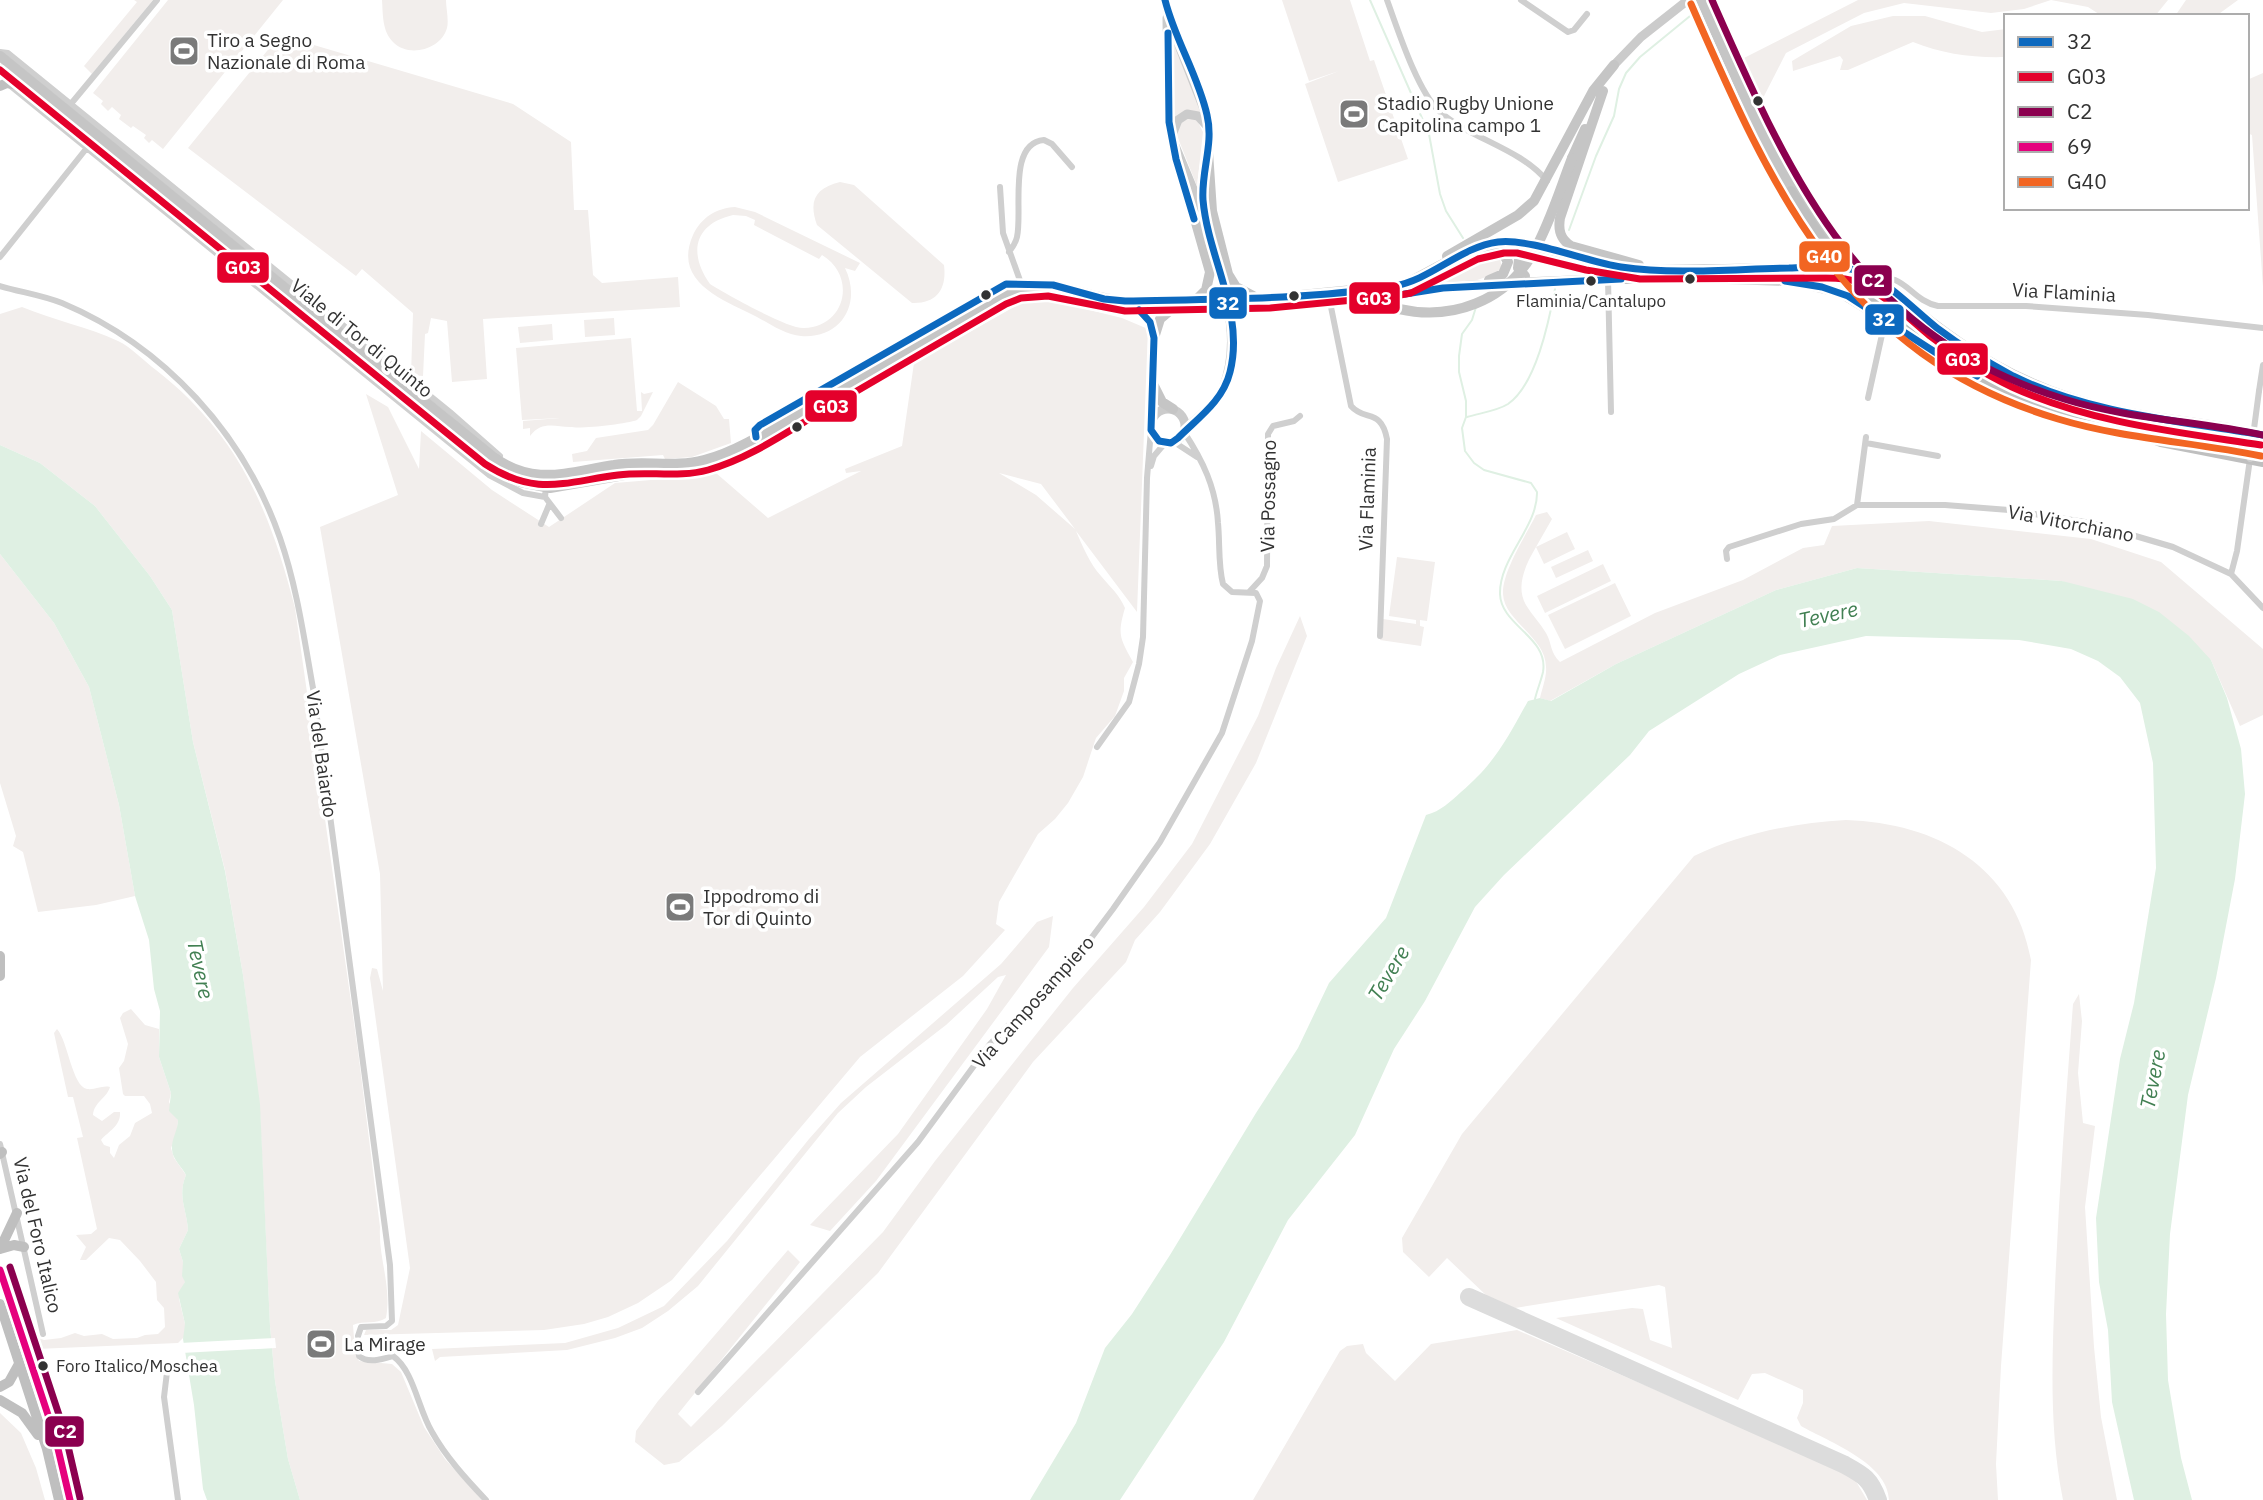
<svg xmlns="http://www.w3.org/2000/svg" width="2263" height="1500" font-family="'IBM Plex Sans',sans-serif">
	<style>
		.green { fill: #f2eeec; fill-rule: evenodd }
		.water { fill: #dff0e3 }
		.pier { fill: #fff }
		.lines { fill: none; stroke-linecap: round; stroke-linejoin: round }
		.stream { stroke: #dff0e3; stroke-width: 2 }
		.taxiway { stroke: #dcdcdc; stroke-width: 18 }
		.highway-tunnel { stroke: #d6d6d6; stroke-width: 10; stroke-dasharray: 10 5; stroke-linecap: butt }
		.street { stroke: #cfcfcf; stroke-width: 6 }
		.secondary { stroke: #cbcbcb; stroke-width: 9 }
		.primary { stroke: #c5c5c5; stroke-width: 10 }
		.highway { stroke: #bfbfbf; stroke-width: 10 }
		.street-bridge { stroke: #cfcfcf; stroke-width: 6 }
		.secondary-bridge { stroke: #cbcbcb; stroke-width: 9 }
		.primary-bridge { stroke: #c5c5c5; stroke-width: 10 }
		.bus-1-casing { stroke: #fff; stroke-width: 12 }
		.bus-2-casing { stroke: #fff; stroke-width: 12 }
		.bus-3-casing { stroke: #fff; stroke-width: 12 }
		.bus-4-casing { stroke: #fff; stroke-width: 12 }
		.bus-5-casing { stroke: #fff; stroke-width: 12 }
		.bus-1 { stroke: #0c69bf; stroke-width: 7 }
		.bus-2 { stroke: #e4002b; stroke-width: 7 }
		.bus-3 { stroke: #8b004f; stroke-width: 7 }
		.bus-4 { stroke: #e5007d; stroke-width: 7 }
		.bus-5 { stroke: #f26522; stroke-width: 7 }
		.bus-dot { fill: #323232; stroke: #fff; stroke-width: 2.5 }
		.labels { text-anchor: middle; dominant-baseline: central; stroke-width: 7; stroke-linejoin: round; paint-order: stroke }
		.bus-label { font-size: 17px; fill: #323232; stroke: #fff }
		.poi-label { font-size: 19px; fill: #323232; stroke: #fff; text-anchor: start }
		.street-label { font-size: 19px; fill: #323232; stroke: #fff }
		.water-label { font-size: 21px; font-style: italic; fill: #428053; stroke: #fff }
		.line-badge { stroke: #fff; stroke-width: 2.5 }
		.badge-label { font-size: 19px; text-anchor: middle; font-weight: bold; fill: #fff }
	</style>
	<rect width="100%" height="100%" fill="#fff"/>
	<path class="green" d="M134 0H153L92 74 84 66 137 2Z
		M168 0H283L163 149 152 140 149 143 144 138 146 135 133 126 131 128 119 119 121 115 112 107 108 111 101 104 103 101 93 93Z
		M382 0H446C446 8 449 20 447 28 441 50 408 58 393 42 382 31 383 14 382 0Z
		M1282 0H1350L1370 61 1374 60 1408 159 1338 182 1305 84 1339 71 1309 81Z
		M1858 0H2168L2155 16H2102L2088 7 2051 0 2024 9 1991 13 1904 3 1864 13 1786 53 1762 100 1742 59Z
		M2186 0H2238L2216 16H2175Z
		M1893 16H1925L1982 32 2006 29V57C1973 58 1943 54 1913 42L1848 70H1840L1843 60 1840 56 1793 71 1792 61 1851 26Z
		M280 35 513 104 571 142 574 210H588L593 275 602 283 678 277 680 307 483 319 487 379 452 382 447 321 431 318 428 333 425 334 423 376 411 375 413 313 362 269 356 276 188 148Z
		M1173 41 1203 115 1195 112 1172 123 1171 42Z
		M2263 73V287L2252 135 2247 133V80Z
		M1190 118 1197 120 1203 132 1197 186 1176 133 1182 121Z
		M840 182 854 185 944 265C947 289 937 304 912 303L817 225C808 200 816 188 840 182Z
		M735 207 755 212 860 263 855 271 845 268C862 303 842 339 801 336 786 335 770 324 757 317 724 300 672 283 693 235 701 218 716 208 735 207ZM733 215 746 216 755 220 754 225 819 259 822 255C857 276 846 327 804 328 788 329 726 294 710 284 688 253 694 224 733 215Z
		M1493 252 1500 258 1502 269C1473 287 1440 286 1407 289L1480 253Z
		M1045 299 1122 318 1148 329 1137 612 1076 531C1082 545 1090 564 1101 576 1112 589 1118 593 1125 608 1117 635 1120 638 1133 662L1124 678V691L1115 716 1096 738 1083 777 1068 803 1055 819 1038 834 999 902 996 924 1005 930 963 976 860 1057 672 1280 638 1303 608 1317 584 1324 544 1330 364 1335 366 1330H391L398 1325 410 1268 370 978 372 968 377 969 383 991 380 874 320 527 398 495 366 394 388 407 419 469 421 431 492 490 549 527 615 483 711 475 716 473 768 518 861 471 846 473 845 469 902 446 914 363 1023 302ZM999 473 1041 484 1075 529 1036 495Z
		M22 307C53 320 88 327 118 341 131 347 144 361 156 370 238 434 270 510 295 608L358 1051 380 1227C378 1257 392 1286 386 1318 376 1325 364 1320 353 1325L355 1352 359 1361 392 1364 401 1372 424 1427 445 1459 482 1500H300L288 1459 275 1381 270 1326 260 1113 243 975 225 870 193 742 172 610 150 576 95 506 40 463 0 445V314Z
		M614 318 615 335 585 337 584 320Z
		M552 324 553 340 520 343 518 327Z
		M631 338 637 411H642L641 392 644 394 653 392 641 416 637 420C626 424 583 429 570 427 554 426 541 421 530 436V428L523 429V421L560 418 522 420 516 348Z
		M678 382 716 406 724 419H729L731 443 692 457 665 459 663 455 573 462 572 454 587 451 596 438 648 430 653 425Z
		M1547 512 1552 519 1536 547 1567 532 1575 549 1544 564 1536 547C1526 564 1515 586 1526 605 1532 615 1540 623 1546 633 1552 643 1550 653 1560 662L1655 613 1743 580 1803 548 1824 545 1832 526 1929 521 2091 539 2161 562 2263 649V715L2240 726 2211 660 2062 581 1857 568 1776 590 1616 664 1550 701 1540 698C1542 689 1547 676 1546 667 1546 637 1504 621 1503 594 1502 572 1526 535 1536 515Z
		M1588 550 1593 561 1556 578 1551 567Z
		M0 554 54 623 89 687 119 805 135 896 96 905 38 912 23 852 13 846 16 836 0 783Z
		M1397 557 1435 562 1427 621 1420 620V626L1424 627 1421 646 1380 640 1383 619 1416 624V620L1389 616Z
		M1603 564 1611 581 1545 613 1537 596Z
		M1615 583 1631 616 1565 649 1548 615Z
		M1300 616 1307 636 1256 763 1210 844 1160 912 1135 940 1126 962 1033 1062 878 1273 722 1426 679 1462 664 1465 635 1442 636 1431 658 1401 788 1250 800 1262 678 1414 691 1427 883 1232 935 1161 1073 988 1144 907 1192 844 1258 716 1276 668Z
		M1846 820C1937 823 2014 866 2031 960L2001 1366 1996 1464 1998 1500H1889C1888 1463 1829 1442 1801 1426L1797 1418 1803 1403V1390L1765 1373 1752 1374 1738 1400 1556 1318 1632 1308 1643 1309 1650 1340 1672 1348 1665 1287 1659 1285 1515 1308 1488 1297 1447 1258 1429 1277 1403 1252 1402 1238 1462 1134 1694 856C1742 833 1794 823 1846 820Z
		M1053 916 1049 947 876 1181 830 1231 810 1225 898 1134 987 1009 1006 975 998 977 946 1025 866 1087 838 1113 698 1286 668 1311 642 1328 615 1338 567 1350 440 1357 435 1361 432 1349 565 1343 618 1328 664 1306 727 1241 809 1139 841 1103 1001 964 1037 922Z
		M2079 994 2082 1021 2078 1073 2083 1123 2095 1126 2085 1207 2094 1347 2101 1417 2117 1500H2063C2049 1429 2052 1359 2055 1287 2059 1192 2066 1098 2073 1004Z
		M131 1009 145 1025 159 1029V1057L171 1093 169 1102 178 1120 177 1133 171 1148 174 1158 186 1175C177 1196 187 1210 188 1230L179 1249 183 1262 185 1282 179 1299 185 1324V1336L178 1343 36 1349 27 1326 33 1327 38 1338 44 1340 61 1338 75 1333 84 1336 102 1334 113 1339 137 1338 145 1335 158 1334 165 1327 164 1308 157 1300 156 1282 140 1261 120 1240 109 1238 86 1260H80L86 1247 76 1235 91 1234 97 1229 77 1138 83 1137 73 1097H68L54 1033 57 1029C68 1041 72 1086 87 1089 96 1090 102 1085 110 1087 107 1098 94 1102 93 1115L102 1121 114 1112H120C121 1126 109 1131 101 1140L104 1145 110 1147V1153L114 1158 119 1145 130 1136 135 1123 152 1113 150 1104 144 1096H125L123 1094 119 1068 124 1061 128 1044 120 1018 123 1013Z
		M1517 1330 1837 1468 1854 1478 1867 1500H1253L1340 1351 1347 1346 1363 1344 1366 1353 1395 1381 1431 1344Z
		M0 1413 21 1433 36 1468 45 1500H0Z"/>
	<path class="water" d="M0 445 40 463 95 506 150 576 172 610 193 742 225 871 243 975 260 1104 270 1326 275 1381 288 1459 300 1500H207L203 1489 194 1405 183 1339 185 1324 178 1293 185 1282 182 1276 183 1262 179 1249 188 1230C187 1210 177 1196 186 1175 182 1167 172 1159 172 1149 171 1140 178 1130 178 1120L169 1111 171 1093 159 1057 160 1011 154 989 149 940 135 896 119 805 89 687 54 623 0 554Z
		M1857 568 2062 581 2133 599 2159 612 2189 636 2211 660 2227 698 2241 749 2245 794 2235 879 2216 978 2188 1095 2170 1234 2166 1314 2168 1380 2181 1458 2192 1500H2134L2112 1402 2108 1330 2099 1282 2096 1218 2120 1059 2134 1003 2156 868 2153 763 2140 703 2120 677 2098 661 2071 649 2019 640 1866 636 1780 655 1739 674 1649 731 1630 755 1504 875 1475 907 1425 1001 1394 1049 1355 1135 1288 1220 1224 1342 1120 1500H1030L1076 1423 1105 1348 1132 1314 1170 1255 1256 1113 1298 1048 1329 983 1386 918 1426 815C1441 811 1450 802 1461 792 1495 763 1507 739 1528 701L1540 698 1551 701 1616 664 1776 590Z"/>
	<path class="pier" d="M275 1338 276 1348 181 1353 180 1343Z"/>
	<g class="lines">
		<path class="stream" d="M1370 0 1429 134 1440 194 1446 211 1463 238
			M1569 230 1596 156 1614 116 1619 89 1626 73 1640 57 1701 7
			M1476 307 1472 320 1462 334 1459 356V372L1466 401V417L1462 428 1465 451 1474 463 1484 470 1531 483 1537 492C1538 527 1499 558 1500 594 1501 626 1549 637 1543 672 1541 681 1537 690 1535 699
			M1467 417C1480 413 1497 411 1508 404 1536 385 1549 321 1555 289"/>
		<path class="taxiway" d="M1469 1297 1843 1464C1863 1475 1870 1478 1878 1500"/>
		<path class="highway-tunnel" d="M1826 267 1857 270 1892 290"/>
		<path class="street" d="M1387 0C1398 30 1417 90 1439 111 1470 139 1520 148 1547 181
			M1521 0 1568 32 1574 30 1587 14
			M0 52 8 53 450 412 500 456
			M8 84 489 475 523 493 545 497
			M70 105 157 0
			M1009 252C1012 248 1016 242 1017 237 1023 212 1007 143 1044 140L1052 144 1072 167
			M0 257 86 149 85 145
			M1608 279 1611 412
			M1871 279C1906 271 1909 300 1938 306H2026L2148 315 2263 328
			M0 286C20 292 42 295 62 303 164 346 244 434 280 538 297 587 304 638 313 688L390 1265 392 1321 386 1326 361 1327 358 1336
			M1330 302 1351 406C1365 422 1381 408 1387 439L1380 636
			M2259 391 2263 365
			M1868 398 1885 321
			M758 441 755 430 760 425 1006 284 1022 286 1003 233 1000 187
			M1174 442 1197 457
			M1866 443 1938 456
			M1151 466 1154 456 1165 443
			M547 476 545 497 561 518
			M1857 505 1866 437
			M541 524 549 505
			M1727 559 1726 551 1729 547 1801 524 1834 519 1857 505H1945L2009 510 2091 523 2173 547 2231 574 2263 608
			M2231 574 2237 551 2250 459
			M1250 591 1262 578 1267 566 1268 434 1273 426 1294 421 1300 416
			M1097 747 1129 702 1139 664 1143 637 1147 478 1151 430
			M0 1144 43 1334
			M358 1345 359 1356C368 1364 383 1359 393 1356 414 1371 418 1409 432 1432 446 1457 466 1479 486 1500
			M167 1372 164 1397 178 1500
			M698 1392 918 1142 990 1044 1083 949 1113 909 1160 842 1222 733 1252 641 1260 601 1256 593 1232 592 1223 584C1218 565 1220 543 1218 523 1216 488 1203 461 1184 432"/>
		<path class="secondary" d="M1165 0 1180 48 1208 119V152L1203 193 1206 224
			M1167 18 1168 109 1171 136 1201 208
			M1614 65 1641 37 1688 0
			M1172 135 1178 120 1187 114 1198 116 1207 126
			M1151 426a17 17 0 1 1 34 0a17 17 0 1 1-34 0Z
			M1185 429 1216 401 1223 388"/>
		<path class="primary" d="M1701 0 1761 134 1791 191
			M1708 0 1795 182 1834 245 1868 284
			M0 56 492 456C534 487 567 472 614 465 643 460 675 468 704 460 740 451 779 424 812 405 875 368 938 332 1001 295 1050 270 1076 298 1125 301L1270 298 1394 286 1407 283C1442 266 1477 239 1518 243L1627 268 1659 270 1725 269
			M0 69 487 463 520 482 550 488 630 474 689 471 708 467 778 433 991 310 1031 292 1052 293 1107 308 1139 310 1267 307 1384 298 1432 288 1513 283 1608 279H1726L1792 281
			M1603 91 1560 218C1558 230 1560 239 1571 246L1639 265
			M1173 142 1210 272 1206 290 1195 301
			M1208 152 1212 211 1228 274 1236 287 1253 296
			M1572 158 1585 129
			M1486 247 1501 250 1508 262 1503 274 1489 280
			M1447 256 1518 215 1534 201 1593 91 1614 65
			M1525 276 1518 268 1519 259 1525 252 1537 251
			M1370 301 1399 309
			M1139 310 1150 322 1154 336
			M1154 386 1162 402 1173 409
			M1151 423 1154 338 1160 319 1172 309"/>
		<path class="highway" d="M0 86 7 83 20 85
			M1791 191C1807 217 1823 242 1842 266 1900 339 1984 392 2075 413 2137 426 2201 431 2263 446
			M1725 269 1826 267
			M1792 281 1841 293 1896 327
			M1868 284 1935 340 2003 378
			M1892 290C1962 350 2024 390 2115 410 2164 421 2215 423 2263 435
			M2121 427 2161 442 2263 462
			M0 956V976
			M0 1154 2 1152
			M0 1249 17 1213
			M0 1249 14 1245 24 1247
			M0 1270 55 1436 70 1500
			M0 1304 47 1449 59 1500
			M0 1387 9 1382 19 1364
			M0 1400 22 1413 38 1435"/>
		<path class="street-bridge" d="M2250 459 2259 391"/>
		<path class="secondary-bridge" d="M1206 224C1219 278 1245 333 1223 388"/>
		<path class="primary-bridge" d="M1399 309C1452 321 1506 301 1533 253 1550 223 1560 189 1572 158"/>
		<g class="bus-1-casing">
			<path id="bus-1" d="M1168 33 1169 122 1176 159 1194 219
				M1785 281 1822 287 1848 296 1941 356 1977 376
				M1405 294 1443 288 1621 279
				M1139 310 1150 322 1154 338 1151 430 1159 441 1171 443 1178 438C1198 418 1223 401 1230 372 1245 313 1208 258 1203 200 1201 171 1214 144 1207 115 1198 75 1175 40 1165 0
				M756 437 755 430 760 425 1006 284 1053 285 1104 299 1125 301C1214 299 1306 300 1394 286 1431 280 1460 247 1498 242 1530 238 1587 262 1621 267 1676 275 1734 269 1789 268 1810 267 1833 265 1855 270 1883 276 1914 310 1937 328 1961 346 1987 362 2013 376 2090 414 2180 421 2263 435"/>
		</g>
		<g class="bus-2-casing">
			<path id="bus-2" d="M0 70 485 464C536 497 564 482 618 475 648 471 679 478 708 470 751 458 788 431 826 409 886 374 946 339 1006 304L1021 298 1048 296 1125 311 1270 308 1395 296 1411 293 1478 259 1504 253H1517L1586 270 1640 279 1826 278C1836 278 1848 278 1857 282 1885 294 1907 317 1930 336 1955 355 1984 374 2012 387 2091 423 2177 432 2261 445"/>
		</g>
		<g class="bus-3-casing">
			<path id="bus-3" d="M1712 0C1792 181 1859 336 2064 399 2128 419 2197 421 2263 435
				M10 1267 65 1433 80 1498"/>
		</g>
		<g class="bus-4-casing">
			<path id="bus-4" d="M0 1270 55 1436 70 1500"/>
		</g>
		<g class="bus-5-casing">
			<path id="bus-5" d="M1691 4C1773 192 1845 355 2058 419 2124 439 2194 442 2261 456"/>
		</g>
		<use href="#bus-1" class="bus-1"/>
		<use href="#bus-2" class="bus-2"/>
		<use href="#bus-3" class="bus-3"/>
		<use href="#bus-4" class="bus-4"/>
		<use href="#bus-5" class="bus-5"/>
	</g>
	<defs>
		<g id="stadium-square" transform="scale(1.575)"><rect x="-9" y="-9" width="18" height="18" rx="4" fill="#7a7a7a" stroke="#fff"/><path d="M0-5a6.5 5 0 1 0 0 10a6.5 5 0 1 0 0-10ZM-3.5-1.8h7v3.6h-7Z" fill="#fff"/></g>
	</defs>
	<g fill-rule="evenodd">
		<use href="#stadium-square" x="184" y="51"/>
		<use href="#stadium-square" x="1354" y="114"/>
		<use href="#stadium-square" x="680" y="907"/>
		<use href="#stadium-square" x="321" y="1344"/>
	</g>
	<g class="bus-dot">
		<circle cx="1758" cy="101" r="6"/>
		<circle cx="1690" cy="279" r="6"/>
		<circle cx="1591" cy="281" r="6"/>
		<circle cx="986" cy="295" r="6"/>
		<circle cx="1294" cy="296" r="6"/>
		<circle cx="797" cy="427" r="6"/>
		<circle cx="43" cy="1366" r="6"/>
	</g>
	<g class="labels">
		<g class="bus-label">
			<text x="1591" y="301">Flaminia/Cantalupo</text>
			<text x="56" y="1366" text-anchor="start">Foro Italico/Moschea</text>
		</g>
		<g class="poi-label">
			<text x="207" y="40">Tiro a Segno<tspan x="207" dy="22">Nazionale di Roma</tspan></text>
			<text x="1377" y="103">Stadio Rugby Unione<tspan x="1377" dy="22">Capitolina campo 1</tspan></text>
			<text x="703" y="896">Ippodromo di<tspan x="703" dy="22">Tor di Quinto</tspan></text>
			<text x="344" y="1344">La Mirage</text>
		</g>
		<g class="street-label">
			<text transform="translate(2064 292) rotate(3)">Via Flaminia</text>
			<text transform="translate(362 338) rotate(39)">Viale di Tor di Quinto</text>
			<text transform="translate(1268 496) rotate(-89)">Via Possagno</text>
			<text transform="translate(1367 499) rotate(-88)">Via Flaminia</text>
			<text transform="translate(2071 523) rotate(11)">Via Vitorchiano</text>
			<text transform="translate(322 754) rotate(82)">Via del Baiardo</text>
			<text transform="translate(1033 1002) rotate(-48)">Via Camposampiero</text>
			<text transform="translate(38 1235) rotate(77)">Via del Foro Italico</text>
		</g>
		<g class="water-label">
			<text transform="translate(1828 614) rotate(-12)">Tevere</text>
			<text transform="translate(201 969) rotate(78)">Tevere</text>
			<text transform="translate(1388 973) rotate(-59)">Tevere</text>
			<text transform="translate(2152 1079) rotate(-79)">Tevere</text>
		</g>
	</g>
	<g class="line-badge">
		<rect x="1798" y="240" width="53" height="33" rx="7" fill="#f26522"/>
		<rect x="216" y="251" width="54" height="33" rx="7" fill="#e4002b"/>
		<rect x="1853" y="264" width="40" height="33" rx="7" fill="#8b004f"/>
		<rect x="1348" y="281" width="53" height="34" rx="7" fill="#e4002b"/>
		<rect x="1208" y="286" width="40" height="34" rx="7" fill="#0c69bf"/>
		<rect x="1864" y="303" width="41" height="33" rx="7" fill="#0c69bf"/>
		<rect x="1936" y="342" width="53" height="34" rx="7" fill="#e4002b"/>
		<rect x="804" y="389" width="54" height="34" rx="7" fill="#e4002b"/>
		<rect x="44" y="1415" width="41" height="33" rx="7" fill="#8b004f"/>
	</g>
	<g class="badge-label">
		<text x="1824" y="263">G40</text>
		<text x="243" y="274">G03</text>
		<text x="1873" y="287">C2</text>
		<text x="1374" y="305">G03</text>
		<text x="1228" y="310">32</text>
		<text x="1884" y="326">32</text>
		<text x="1963" y="366">G03</text>
		<text x="831" y="413">G03</text>
		<text x="65" y="1438">C2</text>
	</g>
	<rect x="2004" y="14" width="245" height="196" fill="#ffffff" stroke="#adadad" stroke-width="2"/>
	<rect x="2018" y="37" width="35" height="10" fill="#0c69bf" stroke="#adadad" stroke-width="2"/>
	<text x="2067" y="49" font-size="21" fill="#323232">32</text>
	<rect x="2018" y="72" width="35" height="10" fill="#e4002b" stroke="#adadad" stroke-width="2"/>
	<text x="2067" y="84" font-size="21" fill="#323232">G03</text>
	<rect x="2018" y="107" width="35" height="10" fill="#8b004f" stroke="#adadad" stroke-width="2"/>
	<text x="2067" y="119" font-size="21" fill="#323232">C2</text>
	<rect x="2018" y="142" width="35" height="10" fill="#e5007d" stroke="#adadad" stroke-width="2"/>
	<text x="2067" y="154" font-size="21" fill="#323232">69</text>
	<rect x="2018" y="177" width="35" height="10" fill="#f26522" stroke="#adadad" stroke-width="2"/>
	<text x="2067" y="189" font-size="21" fill="#323232">G40</text>
</svg>
